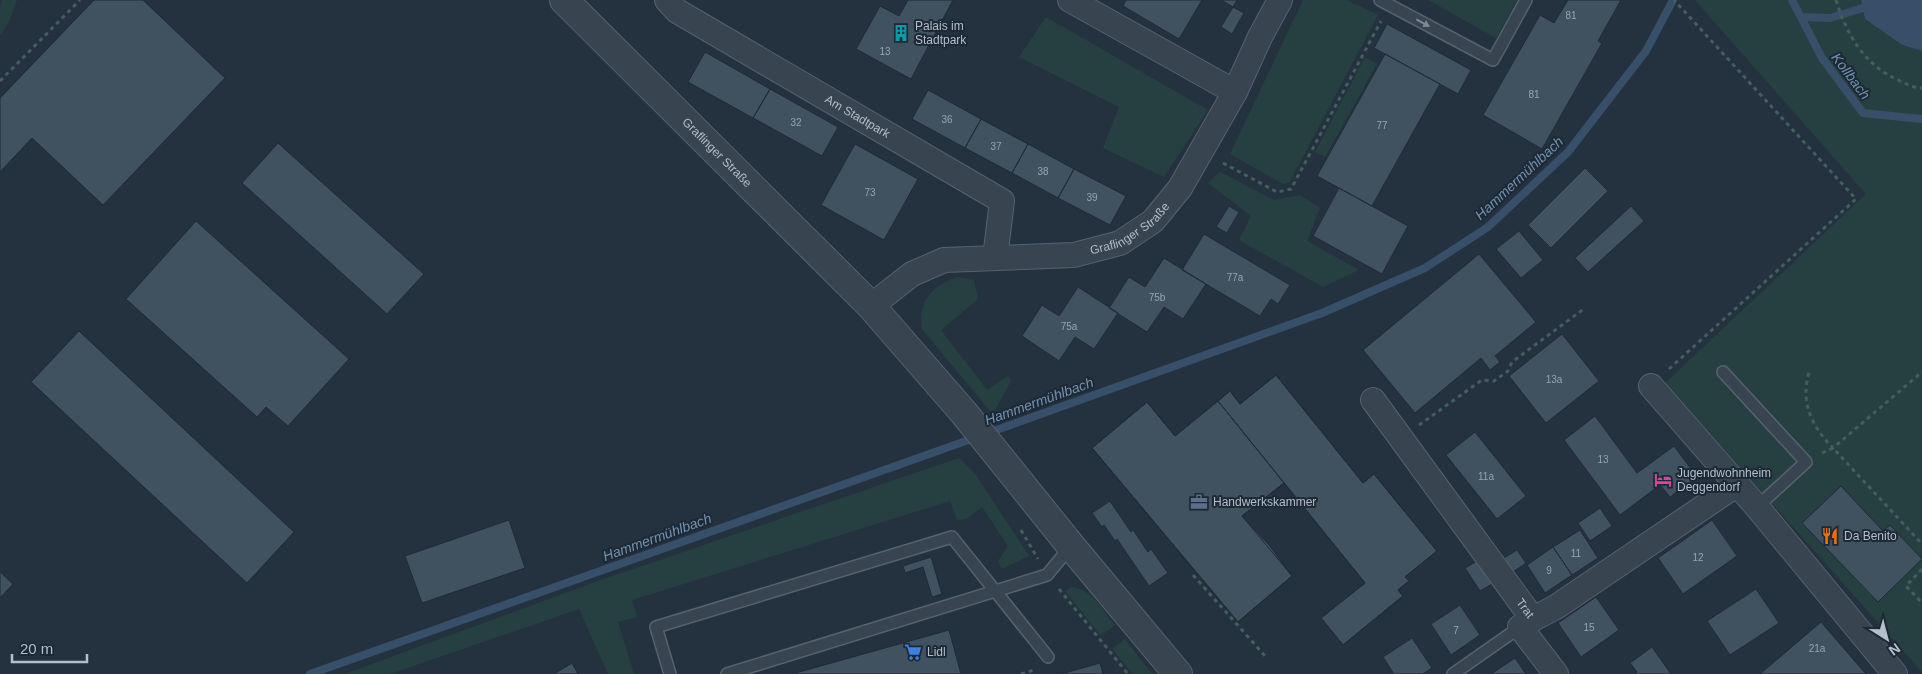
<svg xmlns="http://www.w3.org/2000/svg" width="1922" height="674" font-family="Arial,sans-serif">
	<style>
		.green { fill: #264041 }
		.water { fill: #374f68 }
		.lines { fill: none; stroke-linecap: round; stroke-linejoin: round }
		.stream { stroke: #374f68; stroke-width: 8 }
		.building { fill: #40515f; stroke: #1f2b37 }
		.service-casing { stroke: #56626e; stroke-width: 14 }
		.minor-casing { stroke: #56626e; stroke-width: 26 }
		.tertiary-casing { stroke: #56626e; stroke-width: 30 }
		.path { stroke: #445d5e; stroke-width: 3; stroke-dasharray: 4 4; stroke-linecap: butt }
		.service { stroke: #384450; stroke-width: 11 }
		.minor { stroke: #384450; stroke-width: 24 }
		.tertiary { stroke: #384450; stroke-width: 28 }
		.oneway { fill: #7c8894 }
		.labels { text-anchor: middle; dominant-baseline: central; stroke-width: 4; stroke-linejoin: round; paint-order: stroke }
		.number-label { font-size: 10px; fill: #97a4b0 }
		.poi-label { font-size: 12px; fill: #b4bfcb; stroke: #1d2935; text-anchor: start }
		.street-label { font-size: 12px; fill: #b4bfcb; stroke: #1d2935 }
		.water-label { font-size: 14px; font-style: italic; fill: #7392af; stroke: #1d2935 }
	</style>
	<rect width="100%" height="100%" fill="#243240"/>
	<path class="green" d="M2 0H17L8 24 0 35V8Z
		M1303 0H1347L1378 15 1289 183 1283 184 1230 154Z
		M1428 0H1517L1496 38Z
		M1695 0H1861L1865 19 1902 45 1922 51V672L1665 383 1866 194Z
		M1046 17 1208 110 1164 177 1103 148 1119 107 1019 57Z
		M1365 57 1377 64 1325 157 1315 152Z
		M1220 172 1274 200 1300 195 1320 208 1307 241 1359 270 1323 287 1239 240 1251 216 1208 183Z
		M957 277 974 280 978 299 941 330 987 390 1008 376 1011 381 995 410 991 412 922 329C918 300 931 287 957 277Z
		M959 458 976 475 1029 556 1002 569 998 561 1008 546 982 507 966 519 957 520 950 501 632 600 637 617 618 622 634 674H608L579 609 390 674H345L598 581Z
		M1071 587C1091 588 1103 611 1115 625L1101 636 1065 591Z
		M1125 639 1152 674H1133L1112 649Z"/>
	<path class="water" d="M1861 0H1922V51L1902 45 1865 19Z"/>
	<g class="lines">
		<path class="stream" d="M1792 0 1822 58 1863 113 1922 119
			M1801 17 1830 18 1863 8
			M988 433 1322 313 1425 268 1488 227 1568 152 1646 51 1673 0
			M310 674 977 437"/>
	</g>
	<path class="building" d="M94 0H143L225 78 103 205 32 138 0 172V98Z
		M908 0H953L911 79 856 49 880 6 899 16Z
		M1126 0H1202L1179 39 1123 6Z
		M1221 0H1237L1233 7Z
		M1568 0H1621L1598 41 1602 43 1542 149 1483 115 1540 15 1554 23Z
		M1233 7 1244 13 1232 34 1221 27Z
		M1387 24 1471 70 1458 94 1374 48Z
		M705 52 770 89 753 118 688 82Z
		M1385 54 1440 84 1372 206 1317 176Z
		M770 89 838 127 822 156 753 118Z
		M928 90 981 119 965 148 912 119Z
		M981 119 1028 144 1012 173 965 148Z
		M278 143 424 274 387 314 242 183Z
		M855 144 918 179 884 240 821 205Z
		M1028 144 1074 169 1058 198 1012 173Z
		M1585 168 1608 191 1551 248 1528 225Z
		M1074 169 1126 196 1110 225 1058 198Z
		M1339 188 1408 226 1382 274 1313 236Z
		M1229 206 1239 212 1227 233 1216 227Z
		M1631 206 1644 221 1588 272 1575 258Z
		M196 221 349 359 288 426 266 407 257 417 126 299Z
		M1519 231 1543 260 1521 278 1496 249Z
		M1204 234 1290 285 1278 304 1271 299 1260 316 1182 270Z
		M1479 254 1536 322 1495 356 1500 362 1490 370 1481 358 1415 413 1363 350Z
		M1164 258 1206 284 1183 319 1164 307 1147 332 1109 308 1129 277 1145 287Z
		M1078 287 1118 313 1094 349 1075 337 1059 361 1022 336 1042 305 1059 316Z
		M79 331 294 532 247 583 31 382Z
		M1562 334 1599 381 1546 423 1509 376Z
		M1276 375 1363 483 1374 474 1437 551 1405 577 1409 581 1398 590 1403 596 1343 645 1321 618 1365 583 1284 483 1242 516 1269 545 1292 576 1238 622 1092 448 1147 402 1175 436 1230 391 1240 404Z
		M1276 375 1363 483 1374 474 1437 551 1405 577 1409 581 1398 590 1403 596 1343 645 1321 618 1365 583 1218 401 1230 391 1240 404Z
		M1218 401 1284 483 1242 516 1292 576 1238 622 1092 448 1147 402 1175 436Z
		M1595 416 1637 473 1674 446 1697 477 1670 497 1660 485 1620 515 1564 440Z
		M1475 432 1526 496 1497 519 1446 455Z
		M1841 486 1883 531 1890 525 1922 559 1878 602 1802 523Z
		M1110 501 1131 532 1133 530 1148 552 1151 549 1168 573 1149 586 1117 539 1115 541 1104 525 1102 527 1092 513Z
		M1600 508 1612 526 1590 541 1578 523Z
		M509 520 525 568 422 603 405 556Z
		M1712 520 1737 556 1683 594 1658 558Z
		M1580 530 1598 558 1572 575 1553 547Z
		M1553 547 1572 575 1545 593 1527 565Z
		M1517 550 1526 563 1513 572 1504 558Z
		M931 557 942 594 932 597 923 567 905 573 903 566Z
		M1479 560 1494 583 1480 591 1465 568Z
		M0 572 13 584 0 598Z
		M1756 589 1779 623 1730 655 1707 621Z
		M1596 597 1619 630 1581 657 1558 623Z
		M1460 605 1480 635 1451 655 1431 624Z
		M1821 622 1866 674H1760Z
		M949 630 961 674H792Z
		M1412 638 1432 668 1423 674H1394L1383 657Z
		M1652 647 1671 674H1635L1637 672 1630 663Z
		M1515 658 1526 674H1491Z
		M572 663 578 674H554Z
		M1100 663 1103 674H1061Z"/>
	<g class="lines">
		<g class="service-casing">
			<path id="service" d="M1380 0 1493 60 1526 0
				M1723 372 1806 462 1757 507
				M670 674 656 627 952 537 1048 657
				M727 674 1047 575 1071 546
				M1453 674 1523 625"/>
		</g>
		<g class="minor-casing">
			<g id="minor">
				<path id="s1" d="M667 0 677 11 1002 201 995 258"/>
				<path d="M1070 0 1235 92"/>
				<path id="s2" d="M871 306 912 274 944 260 1074 255 1120 243 1153 221 1180 188 1235 92 1260 37 1280 0"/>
				<path d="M1651 386 1757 507 1895 674"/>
				<path id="s3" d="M1373 400 1533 619 1556 607 1736 485"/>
				<path d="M1520 627 1556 674"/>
			</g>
		</g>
		<g class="tertiary-casing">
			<g id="tertiary">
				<path id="s4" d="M564 0 871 306 964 413 1071 546 1178 674"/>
			</g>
		</g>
		<path class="path" d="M1836 0C1847 35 1864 65 1900 81 1907 84 1914 88 1922 88
			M0 81 80 0
			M1223 163 1277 192 1291 189 1381 21
			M1669 369 1856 199 1674 0
			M1809 373C1800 402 1812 427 1833 448L1922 372
			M1419 425 1482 380 1494 381 1508 371 1512 362 1585 308
			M1822 453 1833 448 1922 544
			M1021 530 1038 559
			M1922 569 1906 586 1922 603
			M1193 575 1266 657
			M1059 589 1128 674
			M1021 674 1034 670"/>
		<use href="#service" class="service"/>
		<use href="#minor" class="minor"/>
		<use href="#tertiary" class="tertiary"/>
	</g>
	<defs><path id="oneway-solid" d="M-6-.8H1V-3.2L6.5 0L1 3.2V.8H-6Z" transform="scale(1.25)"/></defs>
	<use class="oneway" href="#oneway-solid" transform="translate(1423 23) rotate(28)"/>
	<defs>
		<g id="building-bare" transform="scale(1.35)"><path d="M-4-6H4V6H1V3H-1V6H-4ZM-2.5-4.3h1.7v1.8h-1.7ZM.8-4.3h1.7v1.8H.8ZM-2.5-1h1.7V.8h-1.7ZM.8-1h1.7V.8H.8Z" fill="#0f9aa8" stroke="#1d2935" stroke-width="2.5" paint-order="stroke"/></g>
		<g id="hotel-bare" transform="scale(1.35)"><path d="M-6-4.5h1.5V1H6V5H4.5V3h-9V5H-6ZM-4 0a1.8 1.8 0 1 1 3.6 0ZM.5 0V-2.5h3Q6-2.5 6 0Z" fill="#d1479c" stroke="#1d2935" stroke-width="2.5" paint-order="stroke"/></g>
		<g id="office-bare" transform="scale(1.35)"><path d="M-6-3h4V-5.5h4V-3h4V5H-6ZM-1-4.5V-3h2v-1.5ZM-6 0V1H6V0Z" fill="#5c6f8a" stroke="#1d2935" stroke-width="2.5" paint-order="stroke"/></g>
		<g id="restaurant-bare" transform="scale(1.35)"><path d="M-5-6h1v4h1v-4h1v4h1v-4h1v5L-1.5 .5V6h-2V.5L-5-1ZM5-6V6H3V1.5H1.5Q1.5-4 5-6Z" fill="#e8710a" stroke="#1d2935" stroke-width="2.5" paint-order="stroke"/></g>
		<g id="supermarket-bare" transform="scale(1.35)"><path d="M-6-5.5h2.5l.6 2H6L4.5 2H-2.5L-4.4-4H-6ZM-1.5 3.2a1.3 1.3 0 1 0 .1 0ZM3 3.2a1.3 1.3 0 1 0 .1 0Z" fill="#3f7fe0" stroke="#1d2935" stroke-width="2.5" paint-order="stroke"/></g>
	</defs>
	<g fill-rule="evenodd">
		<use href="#building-bare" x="901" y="33"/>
		<use href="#hotel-bare" x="1663" y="480"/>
		<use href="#office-bare" x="1199" y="502"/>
		<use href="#restaurant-bare" x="1830" y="536"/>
		<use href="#supermarket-bare" x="913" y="652"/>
	</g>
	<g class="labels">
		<g class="number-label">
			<text x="1571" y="15">81</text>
			<text x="885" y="51">13</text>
			<text x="1534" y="94">81</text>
			<text x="947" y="119">36</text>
			<text x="796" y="122">32</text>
			<text x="1382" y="125">77</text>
			<text x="996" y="146">37</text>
			<text x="1043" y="171">38</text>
			<text x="870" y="192">73</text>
			<text x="1092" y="197">39</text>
			<text x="1235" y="277">77a</text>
			<text x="1157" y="297">75b</text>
			<text x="1069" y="326">75a</text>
			<text x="1554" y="379">13a</text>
			<text x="1603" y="459">13</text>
			<text x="1486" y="476">11a</text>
			<text x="1576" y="553">11</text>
			<text x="1698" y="557">12</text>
			<text x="1549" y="570">9</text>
			<text x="1589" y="627">15</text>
			<text x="1456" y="630">7</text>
			<text x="1817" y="648">21a</text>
		</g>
		<g class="poi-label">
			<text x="915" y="26">Palais im<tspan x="915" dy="14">Stadtpark</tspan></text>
			<text x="1677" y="473">Jugendwohnheim<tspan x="1677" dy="14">Deggendorf</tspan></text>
			<text x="1213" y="502">Handwerkskammer</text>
			<text x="1844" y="536">Da Benito</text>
			<text x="927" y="652">Lidl</text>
		</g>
		<g class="street-label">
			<text stroke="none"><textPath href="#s1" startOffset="224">Am Stadtpark</textPath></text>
			<text stroke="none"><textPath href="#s4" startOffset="216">Graflinger Straße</textPath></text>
			<text stroke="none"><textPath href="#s2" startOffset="280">Graflinger Straße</textPath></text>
			<text stroke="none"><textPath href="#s3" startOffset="258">Trat</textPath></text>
		</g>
		<g class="water-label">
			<text transform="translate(1851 76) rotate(53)">Kollbach</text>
			<text transform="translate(1519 178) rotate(-43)">Hammermühlbach</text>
			<text transform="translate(1039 401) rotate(-20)">Hammermühlbach</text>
			<text transform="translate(657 537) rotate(-20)">Hammermühlbach</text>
		</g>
	</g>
	<g transform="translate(1887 639) rotate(144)" stroke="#1d2935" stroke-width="4" paint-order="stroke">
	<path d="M0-4L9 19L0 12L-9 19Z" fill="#b4bfcb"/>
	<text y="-8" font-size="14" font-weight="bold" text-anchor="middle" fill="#b4bfcb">N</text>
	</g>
	<path d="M12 654v8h75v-8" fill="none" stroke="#b4bfcb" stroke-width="2.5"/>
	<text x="20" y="654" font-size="15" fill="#b4bfcb" stroke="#1d2935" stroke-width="4" paint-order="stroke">20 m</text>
</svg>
